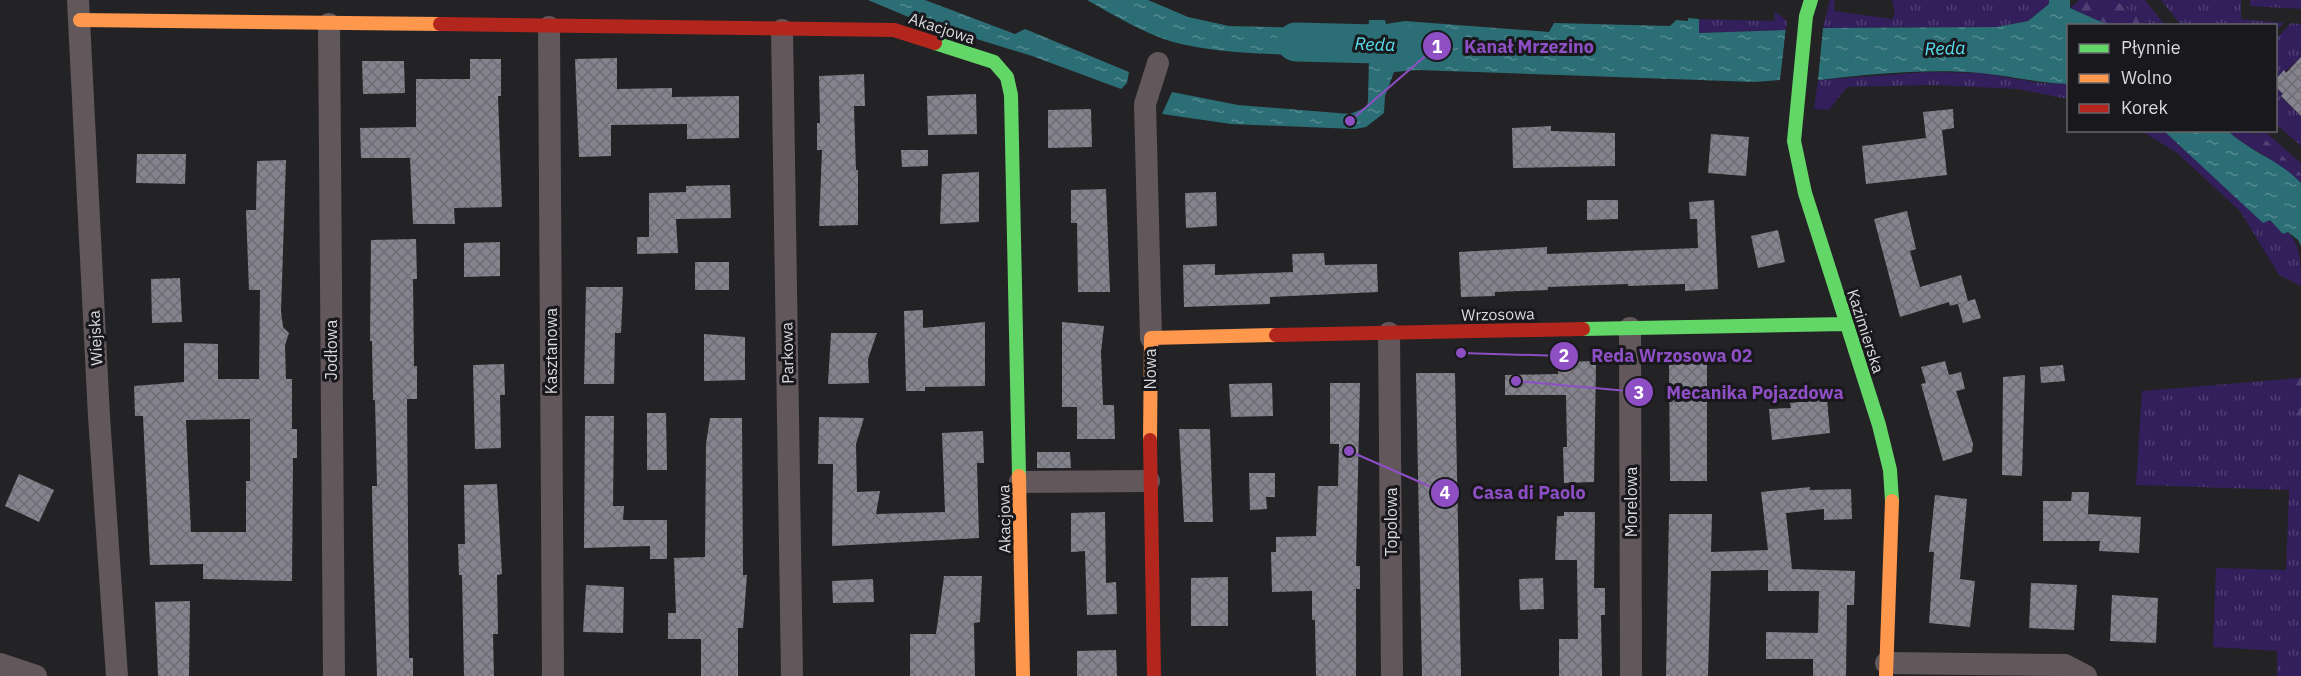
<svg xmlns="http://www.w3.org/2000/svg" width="2301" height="676" font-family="'IBM Plex Sans',sans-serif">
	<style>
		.grass { fill: url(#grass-tufts) }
		.forest { fill: url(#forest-firs) }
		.water { fill: url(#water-ripples) }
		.pier { fill: #232225 }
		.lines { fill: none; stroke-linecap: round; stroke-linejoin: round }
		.river { stroke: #2c6e76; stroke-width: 39 }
		.building { fill: url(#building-cross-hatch); fill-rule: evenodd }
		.street { stroke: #62585c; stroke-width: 22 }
		.fast { stroke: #63d668; stroke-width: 14 }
		.slow { stroke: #ff974d; stroke-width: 14 }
		.jam { stroke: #b3261e; stroke-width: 14 }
		.labels { text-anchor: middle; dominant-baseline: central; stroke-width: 6; stroke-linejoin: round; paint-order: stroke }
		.street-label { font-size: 16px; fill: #dadadd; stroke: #19181c }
		.water-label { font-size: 18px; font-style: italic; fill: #56e0f0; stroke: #19181c }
		.leader { fill: none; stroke: #8e4fc5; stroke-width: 2 }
		.callout-dot { fill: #8e4fc5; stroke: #19181c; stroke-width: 2 }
		.mark-label { font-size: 18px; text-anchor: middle; font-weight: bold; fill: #fff }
		.callout-label { font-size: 18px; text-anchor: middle; font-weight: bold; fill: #8e4fc5; stroke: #19181c; stroke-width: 6; stroke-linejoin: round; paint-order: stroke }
	</style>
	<defs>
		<pattern id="grass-tufts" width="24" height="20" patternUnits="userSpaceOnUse" patternTransform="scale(1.5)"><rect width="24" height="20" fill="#321f5b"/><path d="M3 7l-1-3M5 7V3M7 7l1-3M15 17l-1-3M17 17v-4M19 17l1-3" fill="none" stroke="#4f3f72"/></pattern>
		<pattern id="forest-firs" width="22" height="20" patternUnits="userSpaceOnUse" patternTransform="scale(1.5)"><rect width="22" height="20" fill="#321f5b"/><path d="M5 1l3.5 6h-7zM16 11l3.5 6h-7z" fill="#4f3f72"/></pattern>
		<pattern id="water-ripples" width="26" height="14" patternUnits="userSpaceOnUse" patternTransform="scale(1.5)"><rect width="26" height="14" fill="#2c6e76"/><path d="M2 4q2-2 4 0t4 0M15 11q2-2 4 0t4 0" fill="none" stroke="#54898f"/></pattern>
		<pattern id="building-cross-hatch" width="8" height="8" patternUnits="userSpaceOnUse" patternTransform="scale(1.5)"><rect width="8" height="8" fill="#85838e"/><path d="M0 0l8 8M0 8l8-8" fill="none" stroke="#6d6c73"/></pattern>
	</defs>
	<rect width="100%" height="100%" fill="#232225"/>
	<path class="grass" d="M1830 0H1835L1834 11 1892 19 1895 14 1892 0H2049V4L2028 21 1997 27 1823 28Z
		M2115 0H2145L2165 25H2150Z
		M2161 0H2241V19L2284 23 2276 31V26L2181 25Z
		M2250 0H2301V9L2250 6Z
		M1775 11 1787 21 1786 30 1698 33 1699 19 1774 21Z
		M2291 23 2301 24V58L2276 79V39Z
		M1928 72 1981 73 2040 83 2068 84V99L2018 89 1933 85 1847 87 1829 110 1814 109 1818 80Z
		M2276 87 2283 94 2281 97 2301 116V146L2276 124Z
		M2141 131H2164L2263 222 2270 220 2283 234 2288 232C2301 246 2301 264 2301 286L2279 275 2240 211 2176 152Z
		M2228 131H2250L2241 142Z
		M2253 131H2264L2301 163V174Z
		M2301 378V676H2277V651L2213 647 2216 568 2286 570 2289 490 2136 485 2142 391Z"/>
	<path class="forest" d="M2079 0H2115L2150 25H2108L2070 8Z
		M2250 131 2268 142 2301 174V183L2264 155 2241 142Z
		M2301 378V418L2292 410 2285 379Z"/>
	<path class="water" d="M868 0H925L1015 34 1025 29 1129 72 1127 83 1121 89 1032 56 918 21Z
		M1087 0H1148L1188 17 1229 26 1349 29V56C1291 54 1226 56 1173 42 1143 33 1114 15 1087 0Z
		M2049 0H2070V8L2108 25 2068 26V84C2038 83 2010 76 1981 73 1928 68 1871 74 1818 80L1823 28 1997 27 2028 21 2049 4Z
		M1688 18 1699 19V33L1786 30 1780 80 1755 82 1417 70 1394 72 1385 96 1384 113 1366 127 1355 129 1231 124 1162 114 1172 92 1238 105 1350 114 1367 107 1368 100 1369 57 1366 56 1369 20H1385L1386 24 1405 21 1549 32 1554 23 1670 26 1676 20 1688 21Z
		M2164 131H2228C2250 152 2280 160 2301 183V246L2298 240 2288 232 2283 234 2270 220 2263 223Z"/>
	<path class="pier" d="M1786 27 1789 30 1786 56 1783 80 1780 83Z"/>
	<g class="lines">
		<path class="river" d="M1296 42 1418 45"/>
	</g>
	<path class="building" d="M2301 57V116L2281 96 2283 94 2276 87V79L2284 70 2286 73Z
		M617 58V89L672 88V97L739 96V138L687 139V124L611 125V156L579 157 575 59Z
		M470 59H501V96H498L502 207 454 208 455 224H413L410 158H361L360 128 416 127V79H470Z
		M362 61H404L405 93 363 94Z
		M864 74 865 106H854L856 170H858V225L819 226 822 150H817V123H820L819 76Z
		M976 94 977 134 928 135 927 96Z
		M1091 109 1092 147 1048 148V110Z
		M1953 109 1954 128 1942 130 1947 175 1866 184 1862 146 1926 138 1923 112Z
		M1551 126V131L1615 133V166L1513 168 1512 128Z
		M1711 134 1749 137 1746 176 1708 173Z
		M901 150H928V166L902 167Z
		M137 154H186L185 184 136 183Z
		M286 160 281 311 283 327 289 333 285 345 286 379H292V429H297V458H293L292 581 203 579V564L150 565 143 416H135L134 386 184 382V343L218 344V379H259L260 290H249L246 210H256L257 161ZM250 419V481H246V532H191L186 420Z
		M979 172V222L940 224 942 174Z
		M730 185 731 218 676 219 678 253 637 254V237H649V193L686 192V186Z
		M1106 189 1110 292H1078L1077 223H1071V190Z
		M1216 192 1217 226 1186 228 1185 193Z
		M1587 200H1618V219L1587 220Z
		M1714 200 1718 289 1685 291V284L1628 286V284L1548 287V290L1495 292V296L1461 297 1459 252 1547 247V254L1698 248 1697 219H1690L1689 202Z
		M1907 211 1916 249 1910 251 1920 287 1961 275 1968 301 1950 306 1949 302 1900 317 1874 219Z
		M1778 230 1785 262 1758 268 1751 236Z
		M416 239 417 279H413L414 366H417V399H407L409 658H413V676H377L373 545 372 486H377L375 400H373L372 341H370L371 240Z
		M500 242V276L464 277V243Z
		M1324 253 1325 265 1377 264 1378 292 1270 297V304L1184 307 1183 265 1215 264V275L1293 272 1292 254Z
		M695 262H729V290H695Z
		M180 278 182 322 152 323 151 279Z
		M586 287H623L621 333H615L614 384H584Z
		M1975 299 1981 318 1963 323 1958 304Z
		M923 310V328L985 322V386L925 387V391H906L904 311Z
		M1062 322 1104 326 1101 352 1103 405H1114L1115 439H1077V407H1062Z
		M831 333H877L868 359 869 383 828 384Z
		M704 334 745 337V380L704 381Z
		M1669 358H1707V481H1670Z
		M1596 361 1594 482 1564 483 1563 447H1567L1566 395H1505V375L1558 374V362Z
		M1945 361 1949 375 1961 372 1965 389 1956 391 1973 444 1972 452 1943 461 1921 384 1926 383 1921 367Z
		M504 364 505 395H500L501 448 475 449 473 365Z
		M2063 365 2065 381 2041 383 2040 367Z
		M1416 373H1455L1461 676H1422Z
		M2025 375 2022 476 2002 475 2003 377Z
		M1272 383 1273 416 1231 417 1229 384Z
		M1330 383H1360L1356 566H1360V589H1356V676H1316L1315 620H1312V591L1272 592 1271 552H1276V537L1316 536 1318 486H1338L1339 444H1330Z
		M1827 399 1830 433 1772 440 1769 409 1791 408 1790 403Z
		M647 413H666L667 470H647Z
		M585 416H614L613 506H624L623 520H667V559H650V546L584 548Z
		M819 417 864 418 856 444 857 492 880 491 876 514 945 512 942 433 983 431 984 463H977L979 538 832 546 833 464H818Z
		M710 418H742L743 575H747L743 628H738V676H701V639H668V613H676L674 558 705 557 706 444Z
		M1179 429H1210L1213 522H1184Z
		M1037 452H1070L1071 468H1037Z
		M1249 473H1275V497H1266L1267 509 1250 510Z
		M19 474 54 490 39 522 5 506Z
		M497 484 502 574 497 575 498 634H493L494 676H464L462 575H459L458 544H465L464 485Z
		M1810 487V490L1851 489 1852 519 1824 520V509L1786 513 1792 569 1855 571 1854 605H1847L1846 676H1813V659H1766V632L1818 633 1819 591H1768V570L1711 571 1708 676H1666L1669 514H1712L1711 552 1768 550 1761 492Z
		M2072 492H2089L2088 514 2141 517 2139 553 2099 551 2100 541H2043V501H2071Z
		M1935 495 1967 499 1960 579 1975 581 1970 627 1929 623 1934 552H1929Z
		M1105 512 1106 583 1116 582 1117 614 1087 615 1085 551 1071 552V513Z
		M1564 512H1595L1594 588H1605V615H1601L1602 676H1559V639H1578L1577 560H1555L1557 516H1564Z
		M944 576H982L980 622 974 623 975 676H910V634H936Z
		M1228 577V626H1191V578Z
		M1543 578 1544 609 1520 610 1519 579Z
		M873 579 874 602 833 603 832 581Z
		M2031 583 2077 585 2074 630 2029 628Z
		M586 585 624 587 623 633 583 632Z
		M2112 595 2158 598 2156 643 2110 641Z
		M190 601 189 676H158L155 602Z
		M1116 650 1117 676H1077V651Z"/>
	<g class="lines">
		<path class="street" d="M78 0 99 417 117 676
			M329 24 334 676
			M549 27 553 676
			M782 30 792 676
			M1630 328 1631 676
			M1389 333 1392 676
			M1151 338 1145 104 1158 63
			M1020 482 1149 481
			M1886 663 2065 665 2086 676
			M0 664 36 676"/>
		<path class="fast" d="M1811 0 1806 16 1794 141 1805 193 1879 425 1890 470 1892 501
			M935 43 994 62 1007 77 1011 95 1019 476
			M1583 329 1846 324"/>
		<path class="slow" d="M80 20 440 24
			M1150 440 1151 338 1276 335
			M1019 476 1023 676
			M1886 676 1892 501"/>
		<path class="jam" d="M440 24 894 30 935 43
			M1276 335 1583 329
			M1150 440 1154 676"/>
	</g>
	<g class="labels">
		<g class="street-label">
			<text transform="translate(942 28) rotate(18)">Akacjowa</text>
			<text transform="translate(1498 314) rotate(-1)">Wrzosowa</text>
			<text transform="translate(1866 331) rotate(72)">Kazimierska</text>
			<text transform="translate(95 338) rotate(-93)">Wiejska</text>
			<text transform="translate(331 350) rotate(-90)">Jodłowa</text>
			<text transform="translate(551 351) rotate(-90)">Kasztanowa</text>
			<text transform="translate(787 353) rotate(-91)">Parkowa</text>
			<text transform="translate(1150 369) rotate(-90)">Nowa</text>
			<text transform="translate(1631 502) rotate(-90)">Morelowa</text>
			<text transform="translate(1004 519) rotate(-91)">Akacjowa</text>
			<text transform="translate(1391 522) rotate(-90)">Topolowa</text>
		</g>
		<g class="water-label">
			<text transform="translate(1375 44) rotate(2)">Reda</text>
			<text transform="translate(1945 48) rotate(-2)">Reda</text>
		</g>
	</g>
	<path class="leader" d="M1350 121L1437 46M1461 353L1564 356M1516 381L1639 392M1349 451L1445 493"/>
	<g class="callout-dot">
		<circle cx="1350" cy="121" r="6"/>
		<circle cx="1461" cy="353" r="6"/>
		<circle cx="1516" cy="381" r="6"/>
		<circle cx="1349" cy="451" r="6"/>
		<circle cx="1437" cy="46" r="15"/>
		<circle cx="1564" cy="356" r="15"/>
		<circle cx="1639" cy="392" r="15"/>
		<circle cx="1445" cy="493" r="15"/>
	</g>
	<g class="mark-label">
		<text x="1437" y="53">1</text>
		<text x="1564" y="362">2</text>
		<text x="1639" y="399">3</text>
		<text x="1445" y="499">4</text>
	</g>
	<g class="callout-label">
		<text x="1529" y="53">Kanał Mrzezino</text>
		<text x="1672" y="362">Reda Wrzosowa 02</text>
		<text x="1755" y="399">Mecanika Pojazdowa</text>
		<text x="1529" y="499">Casa di Paolo</text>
	</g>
	<rect x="2067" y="24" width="210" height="108" fill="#19181c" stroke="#666669" stroke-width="1.5"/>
	<rect x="2079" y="44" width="30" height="9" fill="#63d668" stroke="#666669" stroke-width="1.5"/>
	<text x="2121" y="54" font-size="18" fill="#dadadd">Płynnie</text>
	<rect x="2079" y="74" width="30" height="9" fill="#ff974d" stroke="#666669" stroke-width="1.5"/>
	<text x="2121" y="84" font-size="18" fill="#dadadd">Wolno</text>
	<rect x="2079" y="104" width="30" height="9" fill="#b3261e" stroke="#666669" stroke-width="1.5"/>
	<text x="2121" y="114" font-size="18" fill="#dadadd">Korek</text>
</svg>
